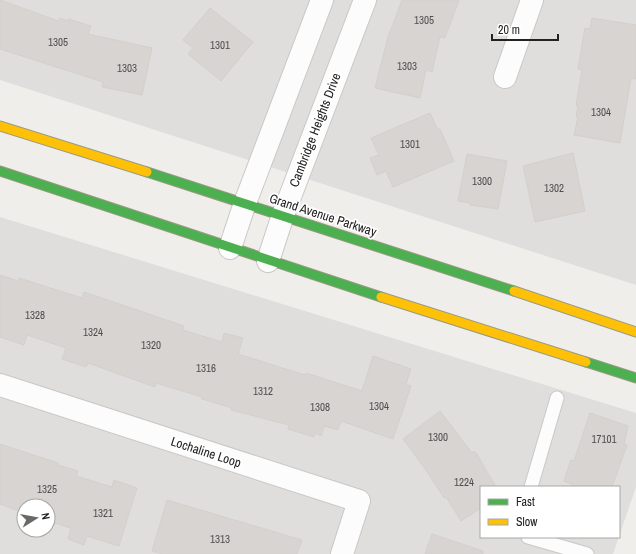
<svg xmlns="http://www.w3.org/2000/svg" width="636" height="554" font-family="'Archivo Narrow',sans-serif">
	<style>
		.residential { fill: #dfdedc; fill-rule: evenodd }
		.building { fill: #d7d4d2; stroke: #d3d0cc }
		.lines { fill: none; stroke-linecap: round; stroke-linejoin: round }
		.lane-casing { stroke: #c9c8c7; stroke-width: 15 }
		.street-casing { stroke: #c9c8c7; stroke-width: 24 }
		.fast-casing { stroke: #999a82; stroke-width: 11 }
		.slow-casing { stroke: #999a82; stroke-width: 11 }
		.lane { stroke: #fdfcfc; stroke-width: 13 }
		.street { stroke: #fdfcfc; stroke-width: 22 }
		.fast { stroke: #4caf50; stroke-width: 9 }
		.slow { stroke: #ffc107; stroke-width: 9 }
		.labels { text-anchor: middle; dominant-baseline: central; stroke-width: 3.5; stroke-linejoin: round; paint-order: stroke }
		.number-label { font-size: 11px; fill: #4f4e4e }
		.street-label { font-size: 13px; fill: #222; stroke: #fff }
	</style>
	<rect width="100%" height="100%" fill="#f0eeeb"/>
	<path class="residential" d="M0 0H636V285L0 80Z
		M0 217 636 413V487L613 554H0ZM481 487H619V537H481ZM24 506H48V530H24Z"/>
	<path class="building" d="M0 0 59 21 60 18 68 21 69 19 91 26 88 34 152 48 142 95 102 87 103 82 0 49Z
		M402 0H459L445 38 440 37 432 72 426 70 420 98 375 88 388 37Z
		M210 8 253 42 221 81 188 54 193 48 183 40Z
		M592 18 636 25V79L631 78 620 143 574 135 578 117H576L578 106H576L582 70 578 69 585 28 590 29Z
		M430 113 438 130 440 129 454 161 393 187 386 171 377 175 370 158 379 155 371 138Z
		M573 153 585 211 535 222 523 166Z
		M467 154 507 161 498 209 470 205V203L458 201Z
		M0 275 18 281 19 278 82 298 84 292 184 326 183 330 222 342 224 333 243 338 238 354 305 375 306 373 362 391 373 356 411 369 406 384 411 386 393 439 341 421 338 430 324 426 321 436 315 433 314 437 288 429 289 425 231 410 232 408 202 399V397L156 383 155 387 88 363 86 367 62 359 66 348 27 335 24 345 0 337Z
		M440 411 472 453 474 451 476 453 496 487H481V508L461 521 446 497 444 498 426 470 403 439Z
		M590 413 628 426 624 444 627 445 612 487H570L572 484 564 481 571 460 574 461Z
		M0 444 58 463V465L78 471 76 476 112 487 114 480 137 488 119 546 87 536 84 545 68 539 71 528 48 521V506H24V513L0 504Z
		M167 500 302 540 297 554H162L152 551Z
		M432 534 483 551V554H425Z"/>
	<g class="lines">
		<g class="lane-casing">
			<path id="lane" d="M531 487 557 398
				M528 537 587 554"/>
		</g>
		<g class="street-casing">
			<path id="street" d="M505 77 532 0
				M230 248 245 203 322 0
				M268 261 283 215 365 0
				M0 385 359 501 342 554"/>
		</g>
		<g class="fast-casing">
			<path id="fast" d="M0 171 381 297
				M147 172 514 291
				M586 362 636 378"/>
		</g>
		<g class="slow-casing">
			<path id="slow" d="M0 126 147 172
				M514 291 636 332
				M381 297 586 362"/>
		</g>
		<use href="#lane" class="lane"/>
		<use href="#street" class="street"/>
		<use href="#fast" class="fast"/>
		<use href="#slow" class="slow"/>
	</g>
	<g class="labels">
		<g class="number-label">
			<text x="424" y="20">1305</text>
			<text x="58" y="42">1305</text>
			<text x="220" y="45">1301</text>
			<text x="407" y="66">1303</text>
			<text x="127" y="68">1303</text>
			<text x="601" y="112">1304</text>
			<text x="410" y="144">1301</text>
			<text x="482" y="181">1300</text>
			<text x="554" y="188">1302</text>
			<text x="35" y="315">1328</text>
			<text x="93" y="332">1324</text>
			<text x="151" y="345">1320</text>
			<text x="206" y="368">1316</text>
			<text x="263" y="391">1312</text>
			<text x="379" y="406">1304</text>
			<text x="320" y="407">1308</text>
			<text x="438" y="437">1300</text>
			<text x="604" y="439">17101</text>
			<text x="464" y="482">1224</text>
			<text x="47" y="489">1325</text>
			<text x="103" y="513">1321</text>
			<text x="220" y="539">1313</text>
		</g>
		<g class="street-label">
			<text transform="translate(315 130) rotate(-69)">Cambridge Heights Drive</text>
			<text transform="translate(323 215) rotate(18)">Grand Avenue Parkway</text>
			<text transform="translate(206 452) rotate(18)">Lochaline Loop</text>
		</g>
	</g>
	<rect x="480" y="486" width="140" height="52" fill="#ffffff" stroke="#a7a7a7"/>
	<rect x="488" y="499" width="20" height="6" fill="#4caf50" stroke="#a7a7a7"/>
	<text x="516" y="506" font-size="12" fill="#222222">Fast</text>
	<rect x="488" y="519" width="20" height="6" fill="#ffc107" stroke="#a7a7a7"/>
	<text x="516" y="526" font-size="12" fill="#222222">Slow</text>
	<g transform="translate(36 518) rotate(79)"><circle r="19" fill="#ffffff" stroke="#a7a7a7"/>
	<path d="M0-3L7 15L0 10L-7 15Z" fill="#6a6968"/>
	<text y="-6" font-size="11" font-weight="bold" text-anchor="middle" fill="#222222">N</text>
	</g>
	<path d="M492 34v6h66v-6" fill="none" stroke="#222222" stroke-width="2"/>
	<text x="498" y="34" font-size="12" fill="#222222" stroke="#ffffff" stroke-width="3" paint-order="stroke">20 m</text>
</svg>
